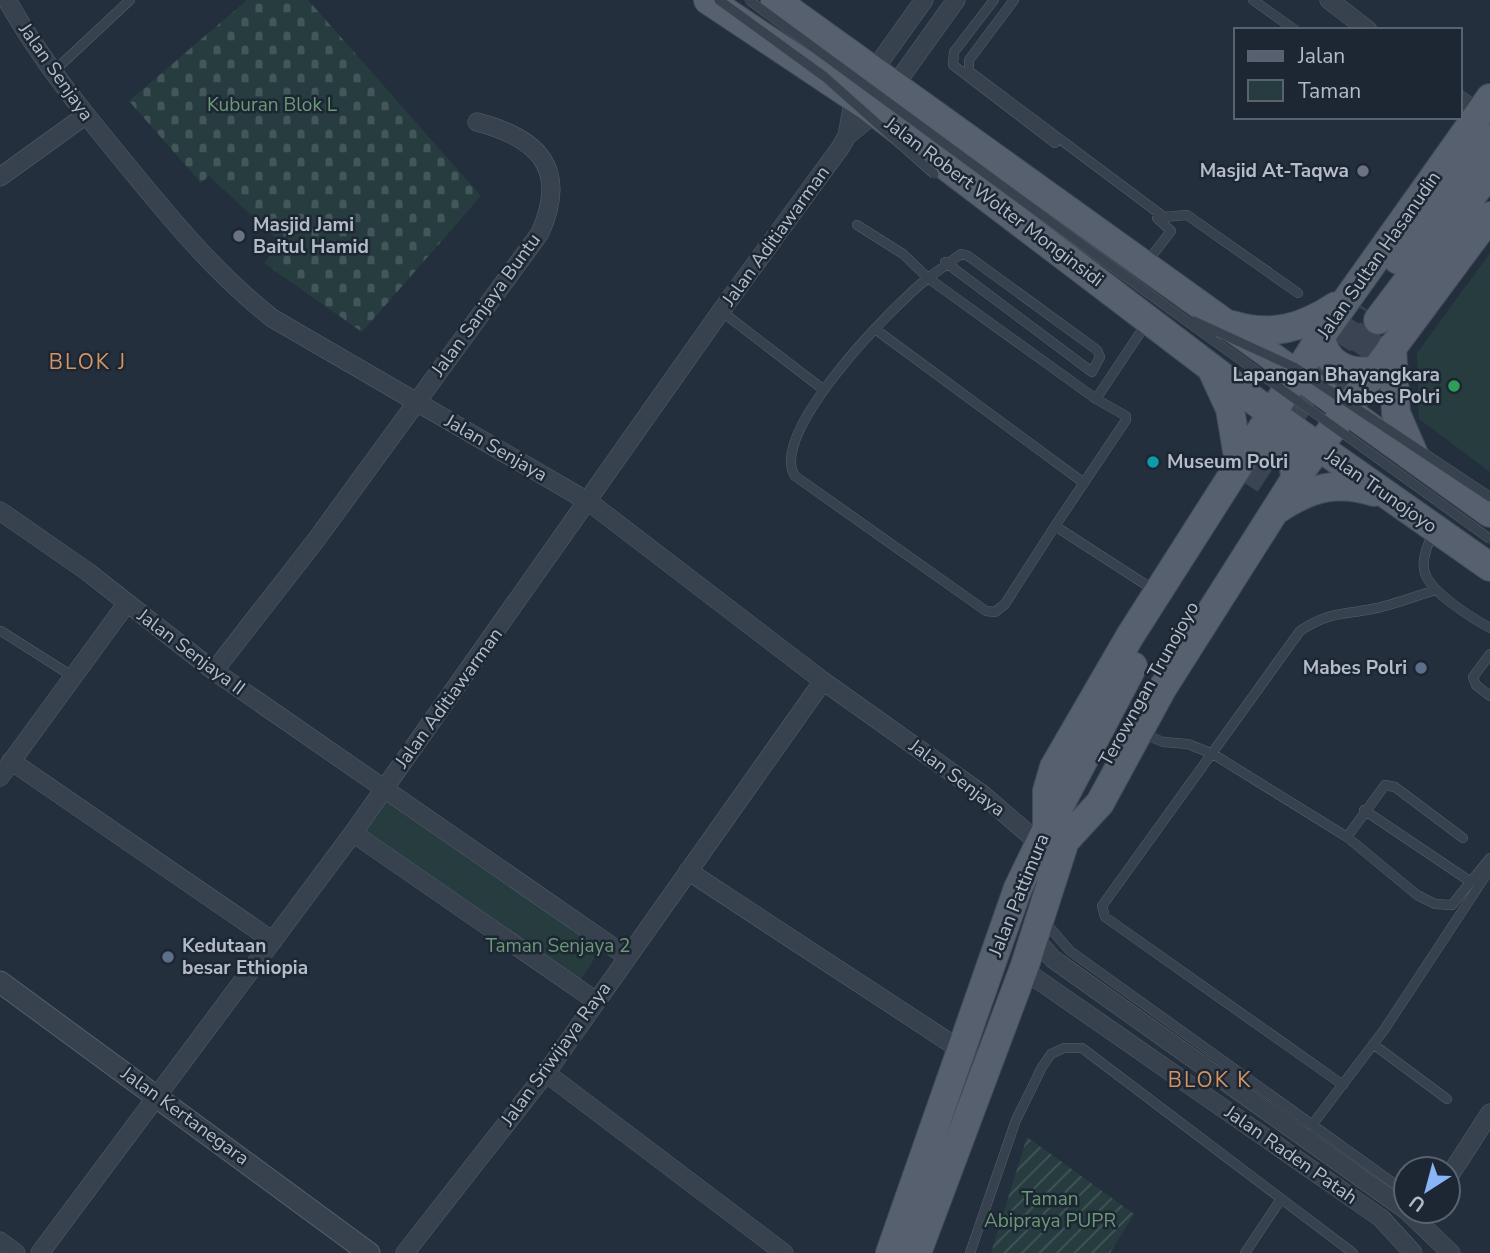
<svg xmlns="http://www.w3.org/2000/svg" width="1490" height="1253" font-family="'Nunito Sans',sans-serif">
	<style>
		.cemetery { fill: url(#cemetery-stones) }
		.park { fill: #263c3f }
		.garden { fill: url(#garden-furrows) }
		.lines { fill: none; stroke-linecap: round; stroke-linejoin: round }
		.primary-tunnel { stroke: #3a4453; stroke-width: 28; stroke-dasharray: 28 14; stroke-linecap: butt }
		.service-casing { stroke: #565f6c; stroke-width: 10 }
		.minor-casing { stroke: #565f6c; stroke-width: 19 }
		.tertiary-casing { stroke: #565f6c; stroke-width: 23 }
		.primary-casing { stroke: #414a57; stroke-width: 30 }
		.service { stroke: #38414e; stroke-width: 9 }
		.minor { stroke: #38414e; stroke-width: 18 }
		.tertiary { stroke: #38414e; stroke-width: 21 }
		.primary { stroke: #56606e; stroke-width: 28 }
		.service-bridge-casing { stroke: #565f6c; stroke-width: 10; stroke-linecap: butt }
		.service-bridge { stroke: #38414e; stroke-width: 9 }
		.worship-dot { fill: #6b7280; stroke: #1d2633; stroke-width: 2.5 }
		.leisure-dot { fill: #2e9e5b; stroke: #1d2633; stroke-width: 2.5 }
		.culture-dot { fill: #0f9aa8; stroke: #1d2633; stroke-width: 2.5 }
		.service-dot { fill: #5c6f8a; stroke: #1d2633; stroke-width: 2.5 }
		.labels { text-anchor: middle; dominant-baseline: central; stroke-width: 5; stroke-linejoin: round; paint-order: stroke }
		.street-label { font-size: 19px; fill: #b4bcc9; stroke: #1d2633 }
		.park-label { font-size: 19px; fill: #6b9a76; stroke: #1d2633 }
		.poi-label { font-size: 19px; font-weight: bold; fill: #b4bcc9; stroke: #1d2633; text-anchor: end }
		.neighbourhood-label { font-size: 21px; letter-spacing: 2px; fill: #d59563; stroke: #1d2633 }
	</style>
	<defs>
		<pattern id="cemetery-stones" width="16" height="16" patternUnits="userSpaceOnUse" patternTransform="scale(1.75)"><rect width="16" height="16" fill="#263c3f"/><path d="M2 7V4a2 2 0 0 1 4 0v3zM10 15v-3a2 2 0 0 1 4 0v3z" fill="#435659"/></pattern>
		<pattern id="garden-furrows" width="10" height="10" patternUnits="userSpaceOnUse" patternTransform="scale(1.75)"><rect width="10" height="10" fill="#263c3f"/><path d="M-1 1l2-2M0 10L10 0M9 11l2-2" fill="none" stroke="#435659"/></pattern>
	</defs>
	<rect width="100%" height="100%" fill="#242f3e"/>
	<path class="cemetery" d="M247 0H308L481 196 362 332 264 263 280 242 209 176 201 183 129 101Z"/>
	<path class="park" d="M1490 253V472L1419 419 1417 353Z
		M386 795 600 950 577 986 360 826Z"/>
	<path class="garden" d="M1027 1137 1134 1214 1110 1253H991Z"/>
	<g class="lines">
		<path class="primary-tunnel" d="M1333 388 1378 320
			M1246 484 1363 307"/>
		<g class="service-casing">
			<path id="service" d="M994 0 954 52 953 65 1055 143
				M1014 0 969 60V71L1164 217 1187 215 1298 293
				M1253 0 1295 30
				M53 72 130 0
				M857 225 903 254 928 278 961 254 968 256 1097 350 1100 357 1092 372 945 262
				M1147 262 1171 231 1157 218
				M721 311 824 390
				M1146 324 1096 399 928 278C895 304 767 433 795 476L986 611 995 612 1005 604 1055 526 1154 590
				M875 329 1084 483
				M1055 526 1126 420V416L1096 399
				M1434 531C1429 541 1422 557 1424 569 1426 590 1472 618 1490 628
				M1 631 72 676
				M1490 654 1473 677 1476 685 1490 696
				M1144 734 1163 742 1188 744 1213 754 1347 837 1417 895 1435 904 1452 905 1490 858
				M1364 810 1471 882
				M1347 837 1385 785 1395 787 1463 838
				M1045 922 1070 951 1406 1192
				M1373 1044 1447 1099
				M1343 1085 1105 917 1102 906 1300 631C1328 612 1342 615 1372 609 1394 605 1415 596 1436 590
				M1312 1125 1384 1030 1490 869
				M970 1253 1016 1120 1042 1067 1051 1054 1064 1048H1082L1353 1253
				M1245 1253 1281 1199"/>
		</g>
		<g class="minor-casing">
			<path id="minor" d="M7 0C40 59 83 112 126 164 171 219 215 273 272 318L589 502 823 681 982 794 1039 843
				M1329 0 1368 30
				M1460 100 1479 113
				M847 136 875 113 956 0
				M0 177 86 115
				M0 511 88 572 214 671 626 956
				M214 671 316 540 540 233C569 168 538 138 477 122
				M11 761 273 941
				M0 777 127 603
				M353 833 596 1001
				M688 871 961 1050
				M1034 938 1053 959 1406 1210
				M1024 970 1381 1218 1413 1253
				M546 1073 784 1253
				M1448 1178 1490 1113
				M1407 1211 1451 1253
				M0 1241 16 1253
				M40 1253 353 833 721 311 840 148 847 136 854 98 924 0
				M405 1253 546 1073 823 681"/>
		</g>
		<g class="tertiary-casing">
			<path id="tertiary" d="M0 982 369 1253"/>
		</g>
		<g class="primary-casing">
			<path id="primary" d="M708 0 867 106 1272 414 1490 567
				M775 0 1490 513
				M1398 260 1490 138
				M1378 320 1490 172
				M1233 325C1271 337 1303 328 1336 306
				M1321 336C1324 363 1347 374 1372 371
				M1392 347 1396 413 1416 459
				M1213 372 1230 409 1239 463
				M1250 448C1274 437 1295 453 1295 479
				M1278 509C1310 488 1337 480 1374 492
				M1049 826 1133 666
				M890 1253 1018 888 1047 828V791L1054 767 1130 636 1321 336 1490 98
				M917 1253 1024 968 1065 841 1100 803 1162 689 1295 479 1490 216"/>
		</g>
		<use href="#service" class="service"/>
		<use href="#minor" class="minor"/>
		<use href="#tertiary" class="tertiary"/>
		<use href="#primary" class="primary"/>
		<g class="service-bridge-casing">
			<path id="service-bridge" d="M719 0 825 77 934 174
				M749 0 1174 312 1490 539
				M1194 321 1294 367 1490 497"/>
		</g>
		<use href="#service-bridge" class="service-bridge"/>
	</g>
	<g class="worship-dot">
		<circle cx="1363" cy="171" r="7"/>
		<circle cx="239" cy="236" r="7"/>
	</g>
	<circle class="leisure-dot" cx="1454" cy="386" r="7"/>
	<circle class="culture-dot" cx="1153" cy="462" r="7"/>
	<g class="service-dot">
		<circle cx="1421" cy="668" r="7"/>
		<circle cx="168" cy="957" r="7"/>
	</g>
	<g class="labels">
		<g class="street-label">
			<text transform="translate(56 72) rotate(55)">Jalan Senjaya</text>
			<text transform="translate(994 202) rotate(37)">Jalan Robert Wolter Monginsidi</text>
			<text transform="translate(776 236) rotate(-54)">Jalan Aditiawarman</text>
			<text transform="translate(1379 255) rotate(-55)">Jalan Sultan Hasanudin</text>
			<text transform="translate(486 305) rotate(-54)">Jalan Sanjaya Buntu</text>
			<text transform="translate(496 448) rotate(30)">Jalan Senjaya</text>
			<text transform="translate(1381 491) rotate(35)">Jalan Trunojoyo</text>
			<text transform="translate(191 652) rotate(37)">Jalan Senjaya II</text>
			<text transform="translate(1149 684) rotate(-61)">Terowngan Trunojoyo</text>
			<text transform="translate(449 698) rotate(-54)">Jalan Aditiawarman</text>
			<text transform="translate(957 778) rotate(37)">Jalan Senjaya</text>
			<text transform="translate(1019 895) rotate(-68)">Jalan Pattimura</text>
			<text transform="translate(556 1054) rotate(-54)">Jalan Sriwijaya Raya</text>
			<text transform="translate(185 1116) rotate(36)">Jalan Kertanegara</text>
			<text transform="translate(1291 1155) rotate(35)">Jalan Raden Patah</text>
		</g>
		<g class="park-label">
			<text x="272" y="105">Kuburan Blok L</text>
			<text x="558" y="946">Taman Senjaya 2</text>
			<text x="1050" y="1199">Taman<tspan x="1050" dy="22">Abipraya PUPR</tspan></text>
		</g>
		<g class="poi-label">
			<text x="1349" y="171">Masjid At-Taqwa</text>
			<text x="253" y="225" text-anchor="start">Masjid Jami<tspan x="253" dy="22">Baitul Hamid</tspan></text>
			<text x="1440" y="375">Lapangan Bhayangkara<tspan x="1440" dy="22">Mabes Polri</tspan></text>
			<text x="1167" y="462" text-anchor="start">Museum Polri</text>
			<text x="1407" y="668">Mabes Polri</text>
			<text x="182" y="946" text-anchor="start">Kedutaan<tspan x="182" dy="22">besar Ethiopia</tspan></text>
		</g>
		<g class="neighbourhood-label">
			<text x="88" y="362">BLOK J</text>
			<text x="1210" y="1080">BLOK K</text>
		</g>
	</g>
	<rect x="1234" y="28" width="228" height="91" fill="#1d2633" stroke="#59626f" stroke-width="2"/>
	<rect x="1248" y="51" width="35" height="10" fill="#56606e" stroke="#59626f" stroke-width="2"/>
	<text x="1298" y="63" font-size="21" fill="#b4bcc9">Jalan</text>
	<rect x="1248" y="80" width="35" height="21" fill="#263c3f" stroke="#59626f" stroke-width="2"/>
	<text x="1298" y="98" font-size="21" fill="#b4bcc9">Taman</text>
	<g transform="translate(1427 1190) rotate(216)"><circle r="33" fill="#1d2633" stroke="#59626f" stroke-width="2"/>
	<path d="M0-5L12 26L0 18L-12 26Z" fill="#8ab4f8"/>
	<text y="-10" font-size="19" font-weight="bold" text-anchor="middle" fill="#b4bcc9">U</text>
	</g>
</svg>
